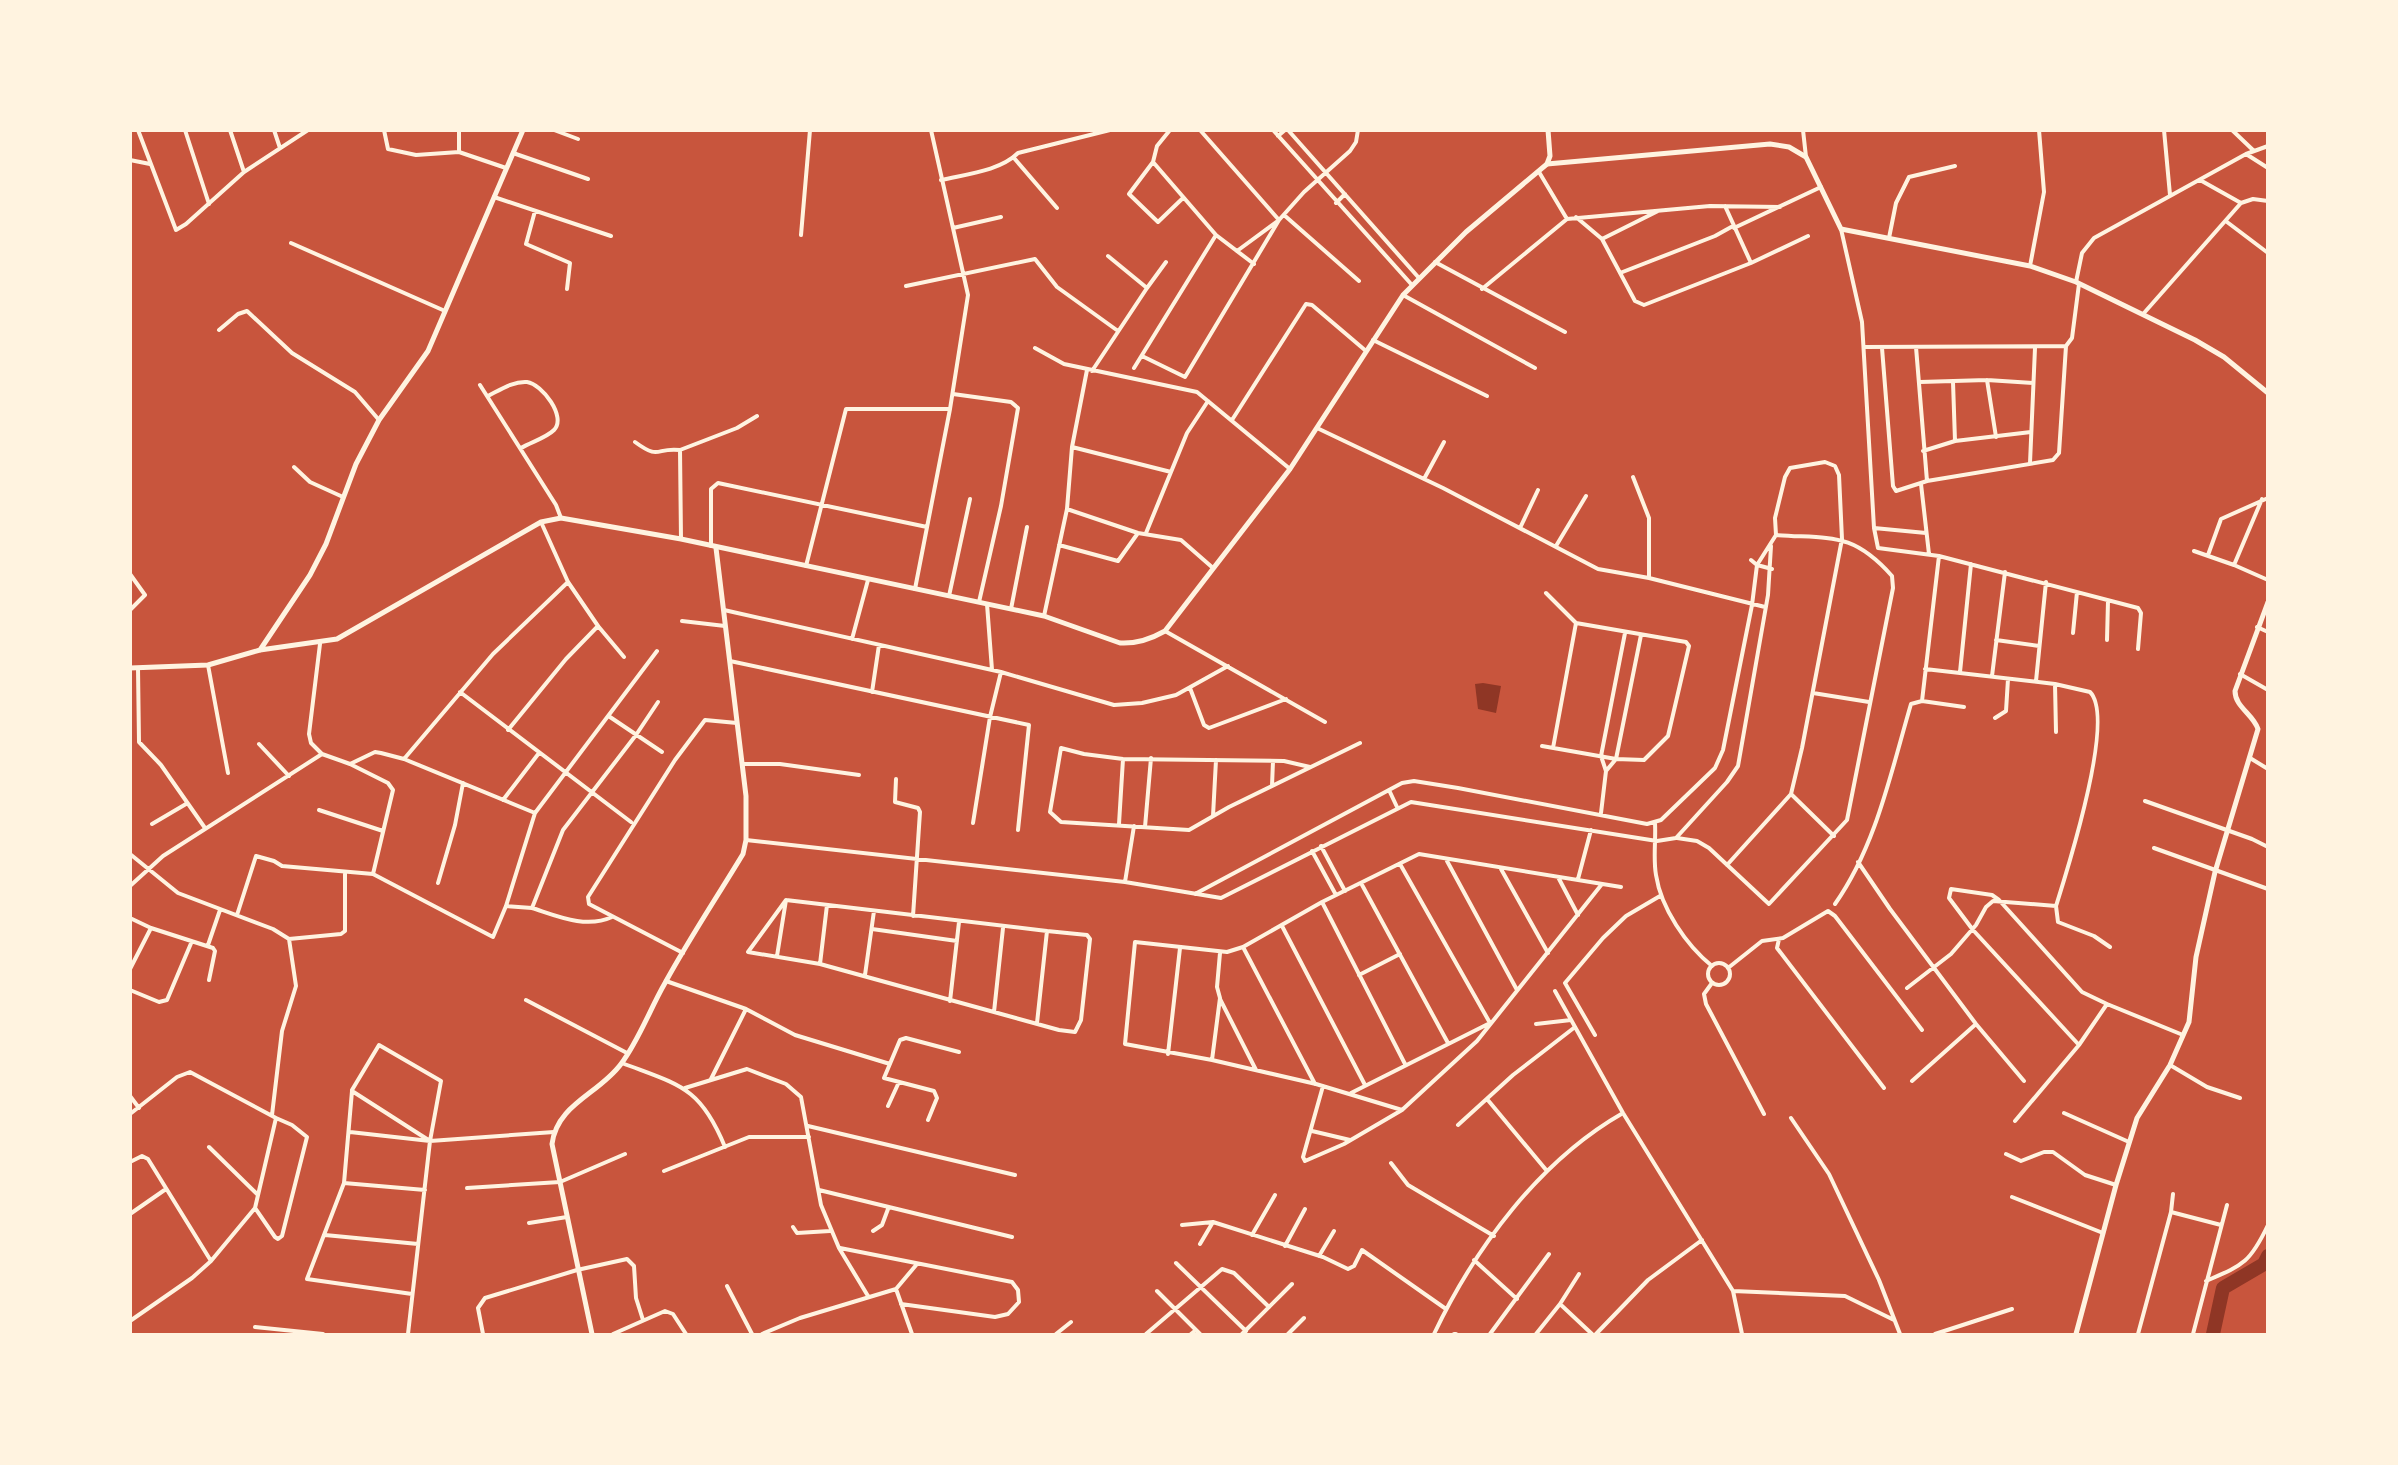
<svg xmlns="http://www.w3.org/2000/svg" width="2398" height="1465" font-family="'PT Serif',serif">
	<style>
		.water { fill: #8f3625 }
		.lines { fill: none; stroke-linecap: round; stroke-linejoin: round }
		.river { stroke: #8f3625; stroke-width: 14 }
		.minor { stroke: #fff3e0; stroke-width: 4 }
		.tertiary { stroke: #fff3e0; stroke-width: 5 }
		.secondary { stroke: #fff3e0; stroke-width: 5 }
	</style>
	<rect width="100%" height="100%" fill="#c8553d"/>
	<path class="water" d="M1483 683 1501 686 1496 713 1478 709 1475 684Z"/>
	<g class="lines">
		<path class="river" d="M2213 1334 2223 1288 2264 1264 2268 1256"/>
		<path class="minor" d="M138 130 176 230 186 224 244 172 308 130
			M185 130 209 204
			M230 130 244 172
			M274 130 280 148
			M384 130 388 149 416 155 459 152 506 168
			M459 130V152
			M554 130 578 139
			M1170 130 1157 146 1153 162 1129 194 1158 222 1183 198
			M1200 130 1279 220 1237 251
			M1273 130 1412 285
			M1288 130 1419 278
			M1803 130 1806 157
			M2164 130 2170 195
			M2232 130 2254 151
			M1278 136 1285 130
			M513 153 588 179
			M2246 154 2268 168
			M1014 158 1057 208
			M130 160 150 164
			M1153 162 1216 235 1254 264
			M1539 172 1567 219
			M941 180C967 174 1000 171 1018 153L1110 130
			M494 197 611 236
			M1336 203 1345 194
			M2241 203 2253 199 2268 201
			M1725 206 1751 263
			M535 211 526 244 570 263 567 289
			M1284 215 1359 281
			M1576 217 1602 239 1635 301 1644 305 1751 263 1808 236
			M2227 222 2268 253
			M953 228 1001 217
			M1734 228 1821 187
			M1841 229 1862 322 1874 528 1878 548 1939 556 2138 608 2141 613 2138 649
			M801 235 810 130
			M1889 238 1896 203 1909 177 1955 166
			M1602 239 1658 211
			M291 243 445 311
			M1435 262 1565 332
			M2030 266 2044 192 2039 130
			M1620 273 1715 236 1733 226
			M2076 282 2082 253 2094 238 2246 154 2268 146
			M906 286 1035 259 1057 287 1118 331
			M1147 288 1166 262
			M1482 289 1567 219 1710 206 1780 207
			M1403 295 1535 368
			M2144 313 2241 203 2200 180
			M219 330 238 314 247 311 292 353 355 392 379 420
			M1373 340 1487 396
			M1864 347 2066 346
			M1916 347 1927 481
			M1035 348 1064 364 1197 392 1290 469
			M1882 348 1893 486 1896 491 1927 481 2053 460 2059 453 2066 346 2072 338 2079 284
			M1142 356 1185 377 1279 220 1304 192 1350 151 1356 142 1358 130
			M1134 368 1216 235
			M1092 371 1147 288 1108 256
			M1987 380 1996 437
			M1920 382 1987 380 2033 383
			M1953 382 1955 441
			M480 385 556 505 561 518
			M953 394 1011 402 1018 408 1001 506 979 602
			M488 396C500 390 513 381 527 382 542 384 567 417 554 430 546 438 531 442 521 448
			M1232 420 1306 304 1312 305 1366 351
			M1317 428 1443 488 1598 569 1649 578 1765 607
			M635 442C661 461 655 447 680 450
			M1072 447 1171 472
			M1923 451 1955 441 2031 432
			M2030 463 2035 348
			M294 467 310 482 343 497
			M1633 477 1649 518V578
			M1424 479 1444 442
			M1921 484 1929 554
			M2262 499 2234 565 2268 580
			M1067 509 1138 533 1181 540 1213 568
			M1520 528 1538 490
			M1874 528 1926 533
			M1146 533 1187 433 1208 401
			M681 539 680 450 737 428 757 416
			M1059 545 1118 561 1138 533
			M711 546V489L718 483 927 527
			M1556 546 1586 496
			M2194 551 2234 565
			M2208 555 2221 519 2268 498
			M1751 560 1757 565 1772 569
			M806 566 846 409H950
			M130 574 145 595 130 610
			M915 589 950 409 968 295 931 130
			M949 596 970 499
			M987 604 992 670
			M1011 609 1027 527
			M724 610 1001 672 1114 705 1142 703 1176 695 1228 666
			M1044 616 1067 509 1072 447 1087 370
			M682 621 725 626
			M598 626 624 657
			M2257 627 2268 632
			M1165 631 1325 722
			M2073 633 2077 592
			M852 639 868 580
			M1996 640 2039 646
			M2107 640 2108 601
			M730 661 1029 725 1018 830
			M208 665 228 773
			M138 668 139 742 161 765 205 828
			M1925 669 2055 684 2090 692C2116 718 2067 871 2056 906
			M1960 672 1971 564
			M2240 674 2268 690
			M1992 676 2005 572
			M2036 681 2046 582
			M2055 684 2056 732
			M1190 688 1204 725 1209 728 1286 699
			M460 692 631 822
			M872 692 879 645
			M1813 693 1869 702
			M1922 701 1964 707
			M610 717 662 752
			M1995 718 2006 711 2008 679
			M508 730 566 659 598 626 568 582 541 522
			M259 744 289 776
			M1542 746 1616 759 1644 760 1668 736 1689 646 1686 642 1576 623 1546 593
			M1553 748 1576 623
			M322 754 350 764 375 752 381 753 404 759 535 813 506 906 493 937 373 874 393 790 388 783 350 764
			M2250 758 2268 769
			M404 759 493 654 568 582
			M742 764H780L859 775
			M1310 767 1284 761 1123 759 1084 754 1061 748 1050 812 1061 822 1189 830 1229 807 1360 743
			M1606 771 1616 759 1641 635
			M896 779 895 802 918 808 920 812 913 916
			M1272 786 1273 761
			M1389 790 1397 807
			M1791 794 1834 836
			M503 800 539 753
			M2145 801 2252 839 2268 847
			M319 810 383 831
			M535 813 657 651
			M1601 813 1606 771 1601 756 1625 633
			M1213 816 1216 760
			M973 823 990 717 1001 672
			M1655 823C1656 840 1653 859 1656 875 1661 908 1686 945 1712 966
			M152 824 186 804
			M1119 824 1123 759
			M1145 827 1151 758
			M1677 838 1697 841 1709 848 1769 904 1847 820 1893 588 1892 576C1852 531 1830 539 1776 535
			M746 840 1125 882 1221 898 1411 802 1657 841 1676 838 1727 782 1738 766 1768 595 1771 546
			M1321 846 1345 891
			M2154 848 2268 889
			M1312 851 1336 895
			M130 854 178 893 273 929 289 939 296 986 282 1031 272 1115
			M1447 861 1517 990
			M1858 862 1890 909 1976 1024 2024 1081
			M1501 869 1548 953
			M1558 877 1578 915
			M1578 879 1591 830
			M1125 882 1134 826
			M438 883 455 825 463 783
			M1361 883 1448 1043
			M130 886 163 856 322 754 311 743 309 734 320 644
			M1195 894 1402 783 1414 781 1458 788 1647 824 1661 820 1715 768 1723 750 1752 605 1757 565 1776 535 1775 518 1785 477 1790 468 1825 462 1835 466 1839 475 1842 539 1802 748 1791 794 1727 865
			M1322 902 1405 1064
			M1835 904C1876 846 1891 772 1911 704L1922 701 1939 556
			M506 906 532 908 563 830 636 735 658 702
			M532 908C557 916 586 929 612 917
			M237 915 256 856 274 861 282 866 373 874
			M130 918 151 928 213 948 215 951 209 980
			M1282 926 1365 1085
			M872 929 957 941
			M289 939 341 934 345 931V873
			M1779 939 1777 948 1884 1088
			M208 945 220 910
			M1243 947 1315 1084
			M683 953 589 904 588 897 675 760 705 720 737 723
			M777 956 786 900
			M1708 974a11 11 0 1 1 22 0a11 11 0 1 1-22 0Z
			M820 964 827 905
			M1728 968 1762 941 1783 938 1828 911 1835 916 1922 1030
			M130 969 151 928
			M865 975 874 911
			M1359 975 1400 954
			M666 981 746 1009 795 1035 890 1064
			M1712 983 1704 994 1706 1004 1764 1114
			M1907 988 1951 954 1976 925 1986 907 1993 901 2056 906 2058 922 2094 936 2110 947
			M130 990 159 1002 167 1000 192 941
			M1555 991 1623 1113 1733 1291 1742 1334
			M1220 999 1256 1070
			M526 1000 627 1053
			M950 1001 959 922
			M994 1012 1003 928
			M1037 1023 1047 931 786 900 748 952 820 964 1059 1030 1075 1032 1081 1020 1090 939 1087 935 1047 931
			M1536 1024 1571 1020
			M1595 1035 1565 983 1603 938 1626 916 1660 896
			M2079 1045 1973 930 1949 898 1951 889 1992 895 1999 900 2082 992 2107 1004
			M1168 1054 1180 948
			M1212 1060 1220 998 1217 987 1220 953
			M622 1063C679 1085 700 1086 725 1147
			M2170 1065 2207 1087 2240 1098
			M711 1079 746 1009
			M1912 1081 1976 1024
			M1323 1086 1303 1157 1305 1161 1344 1144 1402 1110 1477 1041 1602 884
			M685 1088 747 1069 786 1084 801 1097 821 1205 839 1248 868 1296
			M1351 1093 1490 1023 1400 864
			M130 1096 139 1108
			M1487 1099 1547 1171
			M888 1106 899 1082
			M1402 1110 1316 1084 1212 1060 1125 1044 1135 942 1227 952 1243 947 1322 902 1419 854 1621 887
			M2064 1113 2129 1142
			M130 1114 177 1077 190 1072 276 1118 255 1208 211 1261 192 1278 130 1321
			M1791 1118 1829 1174 1879 1280 1900 1334
			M928 1120 937 1098 934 1091 884 1078 900 1040 906 1038 959 1052
			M2015 1121 2079 1045 2107 1004 2183 1035
			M1458 1125 1513 1075 1575 1027
			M808 1126 1015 1175
			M1312 1131 1350 1140
			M350 1132 430 1141 441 1081 379 1045 352 1090
			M209 1147 257 1194
			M2006 1154 2021 1161 2044 1152H2053L2085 1175 2116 1185
			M130 1162 142 1156 148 1159 211 1261
			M1391 1163 1408 1185 1494 1236
			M664 1171 749 1137H809
			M344 1183 425 1190
			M467 1188 560 1182 625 1154
			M819 1190 1012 1237
			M2012 1197 2103 1233
			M255 1208 275 1237 278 1239 282 1236 307 1137 292 1125 276 1118
			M2171 1212 2221 1225
			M130 1214 166 1189
			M529 1223 567 1217
			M1182 1225 1213 1222 1323 1257 1348 1269 1354 1266 1362 1250 1446 1309
			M793 1227 797 1233 830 1231
			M873 1231 882 1225 888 1209
			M325 1235 418 1244
			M1252 1235 1275 1195
			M1200 1244 1213 1222
			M1285 1246 1305 1209
			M840 1248 1012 1282 1018 1290 1019 1302 1008 1314 995 1317 901 1304
			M1319 1256 1334 1231
			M1474 1260 1517 1299
			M1176 1263 1246 1331
			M1579 1274 1560 1304 1592 1334
			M2206 1281C2243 1265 2250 1263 2268 1225
			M727 1286 752 1334
			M896 1289 912 1334
			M1157 1291 1200 1334
			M1733 1291 1845 1296 1894 1320
			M412 1294 307 1279 344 1183 352 1091 430 1141
			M255 1327 323 1334
			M408 1334 430 1141 554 1132
			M483 1334 478 1308 485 1298 577 1270 627 1259 634 1266 636 1298 643 1320
			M613 1334 665 1311 673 1314 686 1334
			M762 1334 800 1318 896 1289 917 1264
			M1056 1334 1071 1322
			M1146 1334 1222 1269 1234 1273 1269 1307
			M1191 1334 1196 1330
			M1242 1334 1292 1284
			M1288 1334 1304 1318
			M1434 1334C1475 1248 1539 1161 1623 1113
			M1454 1334H1456
			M1490 1334 1549 1254
			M1536 1334 1560 1304
			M1596 1334 1648 1280 1702 1240
			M1935 1334 2012 1309
			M2138 1334 2171 1212 2173 1194
			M2193 1334 2227 1205"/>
		<path class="tertiary" d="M1547 164 1770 144 1789 147 1806 157 1841 229 2030 266 2076 282 2195 340 2224 357 2268 393
			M592 1334 552 1144C557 1104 599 1094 621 1064 639 1040 650 1009 665 983 689 939 717 897 743 854L746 840V796L716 548
			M2076 1334 2116 1185 2137 1118 2170 1065 2189 1022 2196 957 2215 872 2258 729C2253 714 2235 707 2235 691L2268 602"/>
		<path class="secondary" d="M260 650 310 575 326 544 356 464 379 420 428 351 523 130
			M130 668 208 665 260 650 337 639 541 522 561 518 681 539 1044 616 1120 643C1137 644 1151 639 1165 631L1290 469 1403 295 1466 232 1547 164 1550 156 1548 130"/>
	</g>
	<rect width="2398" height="1465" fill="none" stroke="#fff3e0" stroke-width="264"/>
</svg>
